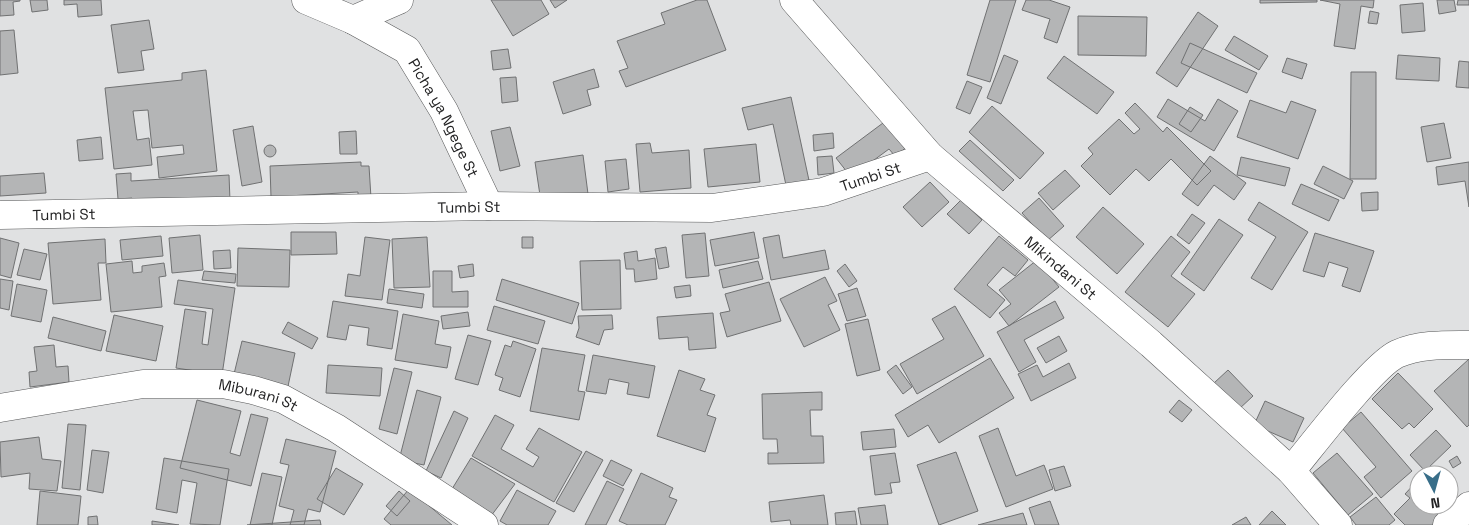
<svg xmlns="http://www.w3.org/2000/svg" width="1469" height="525" font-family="'Space Grotesk',sans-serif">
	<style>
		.building { fill: #b4b5b6; stroke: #707172 }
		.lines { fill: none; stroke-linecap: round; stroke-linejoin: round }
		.minor-casing { stroke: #575859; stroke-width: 29 }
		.minor { stroke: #fff; stroke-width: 28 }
		.labels { text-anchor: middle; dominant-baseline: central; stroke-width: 4; stroke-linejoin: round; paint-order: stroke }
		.street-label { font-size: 15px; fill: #222223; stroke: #fff }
	</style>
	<rect width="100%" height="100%" fill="#e0e1e2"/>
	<path class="building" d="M0 0H20V1L13 2 14 15 0 16Z
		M30 0H47L48 10 32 12Z
		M64 0H101L102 15 78 17 77 4 64 5Z
		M491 0H541L549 14 513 36Z
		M550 0H567L555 8Z
		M697 0H707L726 50 626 87 619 71 628 68 617 41 665 24 661 13Z
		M990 0H1016L990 82 967 75Z
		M1026 0H1049L1070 7 1057 43 1044 38 1050 19 1022 10Z
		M1260 0H1317V2L1260 3Z
		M1320 0H1374L1373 8 1361 6 1355 49 1334 46 1340 4Z
		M1437 0H1454L1456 11 1439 14Z
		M1458 0H1469V5H1457Z
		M1423 3 1425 31 1402 33 1400 5Z
		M1370 11 1379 13 1377 24 1368 23Z
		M1198 12 1218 26 1177 87 1156 73Z
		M1078 16 1147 17 1146 56 1078 55Z
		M149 20 154 49 141 51 144 70 118 73 111 25Z
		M14 30 18 73 0 75V31Z
		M1234 36 1268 56 1259 70 1225 50Z
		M1190 43 1257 73 1247 93 1181 63Z
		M508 49 511 68 493 70 491 51Z
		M1004 55 1018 61 1001 104 987 98Z
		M1398 55 1440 58 1439 81 1396 79Z
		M1064 56 1114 92 1097 114 1047 78Z
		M1287 58 1307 64 1302 79 1282 72Z
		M1459 61 1469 62V88L1456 87Z
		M594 69 599 87 587 90 591 105 563 114 553 82Z
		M206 70 217 171 159 178 157 157 184 154 183 145 152 148 148 110 133 111 137 140 149 138 152 165 114 169 105 88 182 80V73Z
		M1351 72H1376V179H1350Z
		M516 77 518 101 502 103 500 78Z
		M967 81 982 87 970 114 956 108Z
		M791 97 810 185 787 190 773 124 748 130 742 108Z
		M1168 99 1205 121 1218 99 1238 111 1214 151 1157 117Z
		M1250 100 1286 113 1291 101 1316 110 1298 159 1237 137Z
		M1135 103 1163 132 1167 127 1211 171 1197 185 1171 159 1149 181 1136 169 1110 195 1081 166 1093 154 1088 148 1119 119 1134 134 1140 129 1125 113Z
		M992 106 1044 153 1020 179 969 132Z
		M1190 107 1203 115 1191 132 1179 124Z
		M887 120 907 147 895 156 889 149 851 177 836 158Z
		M1444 123 1451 158 1427 162 1421 127Z
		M253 126 262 182 242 186 233 130Z
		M510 127 520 166 500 171 491 131Z
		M356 131 357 154H340L339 132Z
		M833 133 834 148 814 151 813 135Z
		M101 137 103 159 79 161 77 140Z
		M970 140 1014 180 1003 191 959 151Z
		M650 143 652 153 689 150 691 188 640 192 636 144Z
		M756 144 760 182 708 187 704 149Z
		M264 151a6 6 0 1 1 12 0a6 6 0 1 1-12 0Z
		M583 155 588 194 541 202 535 162Z
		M832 156 834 173 818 175 817 157Z
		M1210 156 1246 183 1234 200 1214 185 1198 206 1182 194Z
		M1241 157 1290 168 1285 186 1237 175Z
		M626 159 629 189 608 192 605 161Z
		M361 162V166H369L371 198H358V192L271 197 270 166Z
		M1469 162V207L1465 181 1438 185 1436 167Z
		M1323 166 1353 181 1344 199 1314 184Z
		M1065 170 1080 186 1053 210 1038 193Z
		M44 173 46 193 0 196V176Z
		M131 173V181L229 175 230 201 132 206V198L118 199 116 174Z
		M930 182 949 202 922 227 903 207Z
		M1301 184 1339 200 1329 221 1292 204Z
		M1378 192V210L1362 211 1361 193Z
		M1039 198 1064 226 1047 241 1022 213Z
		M961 200 982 220 969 234 947 214Z
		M1259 202 1308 232 1272 290 1251 278 1276 237 1248 220Z
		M1103 207 1144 244 1117 274 1076 237Z
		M1192 214 1205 223 1189 244 1177 235Z
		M1219 219 1243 235 1204 291 1181 274Z
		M291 232H336L337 254 291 255Z
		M754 232 759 258 715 266 710 240Z
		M705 233 709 276 686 278 682 235Z
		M1315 233 1374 251 1360 292 1342 286 1348 268 1329 262 1324 277 1303 271Z
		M200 235 203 270 172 273 169 238Z
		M779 235 783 258 825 250 829 269 771 280 763 238Z
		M161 236 163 256 122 260 120 240Z
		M999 236 1028 260 1015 276 1003 267 987 285 1005 300 990 318 954 289Z
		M1171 236 1190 252 1171 276 1195 294 1168 327 1125 292Z
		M365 237 390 240 382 300 345 296 348 274 360 276Z
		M427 237 430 287 394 288 392 239Z
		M522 237H533V248H522Z
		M0 238 19 243 11 278 0 275Z
		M105 239 106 263H98L101 300 53 304 48 243Z
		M666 247 669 267 659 269 655 249Z
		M238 248 290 250 289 287 237 286Z
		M24 249 47 254 40 280 17 275Z
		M230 250 231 268 214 269 213 251Z
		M637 251 638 261 655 258 657 279 635 282 634 269H626L624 253Z
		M620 260 621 309 582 310 580 261Z
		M1037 260 1059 287 1009 326 999 313 1011 304 999 290Z
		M132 261 133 273 142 272V266L164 263 166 276 159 277 162 307 111 312 106 264Z
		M758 261 763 279 723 288 719 270Z
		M473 264 474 276 460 278 458 266Z
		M845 264 857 281 849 287 837 271Z
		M204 271 236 274 235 283 202 280Z
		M433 271H452V292L468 291V307H433Z
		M825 277 837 301 828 305 840 330 804 347 780 299Z
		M0 279 13 281 9 310 0 308Z
		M502 279 579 303 572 324 496 300Z
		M178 280 235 288 222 375 176 368 185 309 206 312 202 344 208 345 213 309 174 304Z
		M769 282 781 321 727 337 720 313 730 311 725 294Z
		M17 284 47 290 41 322 11 316Z
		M690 285 691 296 676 298 674 287Z
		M857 288 866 316 847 321 838 294Z
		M389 289 424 294 422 308 387 303Z
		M333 301 398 311 392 349 367 345 369 328 349 325 346 340 327 337Z
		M1055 301 1064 318 1024 340 1036 362 1019 372 997 332Z
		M494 306 545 321 538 344 487 330Z
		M955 306 984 356 917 394 900 364 944 339 932 319Z
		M468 312 470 326 443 329 441 316Z
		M713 313 716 348 689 350 688 337 659 339 657 317Z
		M403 314 439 321 435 344 451 347 447 368 395 360Z
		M114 315 163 326 156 361 106 351Z
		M612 315 613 329 604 330 599 345 576 337 579 328 578 316Z
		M53 317 106 331 101 351 48 338Z
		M868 319 880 370 857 376 845 324Z
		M288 322 318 338 312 349 282 333Z
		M468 335 491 341 478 385 455 379Z
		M1059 336 1067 351 1046 363 1037 348Z
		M242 341 295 353 287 391 234 374Z
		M513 341 536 349 520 397 499 390 503 378 495 375 505 345 511 347Z
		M54 345 56 367 68 366 69 382 30 387 29 372 37 371 34 347Z
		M542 348 585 355 578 391 585 392 579 420 530 411Z
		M593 355 655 366 649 398 627 394 629 383 609 379 606 394 586 391Z
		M990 358 1014 398 939 443 928 425 908 437 895 415Z
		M1469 359V425L1467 427 1434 391Z
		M1069 363 1076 378 1031 401 1018 374 1037 365 1043 377Z
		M328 365 382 368 380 396 326 393Z
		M896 365 912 387 903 394 887 372Z
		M394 368 412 372 397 434 379 429Z
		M679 370 705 379 700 390 715 395 707 415 716 418 705 452 657 436Z
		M1228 370 1253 396 1238 410 1214 383Z
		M1398 373 1433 409 1414 428 1409 423 1402 429 1372 399Z
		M417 390 441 397 424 465 399 460Z
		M822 392V410H810L811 436H823L824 463 768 464V453H778L777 439H763L762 394Z
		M197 400 241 411 230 453 240 456 251 414 268 418 251 486 180 468Z
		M1179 400 1192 410 1182 422 1169 412Z
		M1265 401 1304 418 1293 442 1254 425Z
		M454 411 468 418 441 478 426 471Z
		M1361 412 1412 471 1381 498 1364 477 1376 467 1342 428Z
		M495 415 514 425 501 449 533 467 539 457 526 449 539 428 582 452 554 502 472 456Z
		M68 424 86 425 80 490 62 488Z
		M998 428 1016 476 1044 465 1053 489 1006 507 979 436Z
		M894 429 896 447 863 450 861 432Z
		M1436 430 1451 446 1425 471 1410 455Z
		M39 437 42 459 61 461 57 491 29 489 30 473 1 477 0 442Z
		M286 439 336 451 320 512 308 509 304 525H290L294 510 279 506 289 465 280 463Z
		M92 450 109 452 103 493 87 490Z
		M586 451 603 460 574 512 556 503Z
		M956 452 978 511 939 525 917 465Z
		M895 453 900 482 890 483 892 493 875 495 870 456Z
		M1337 453 1373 494 1348 515 1313 473Z
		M1457 456 1461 463 1453 468 1449 461Z
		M164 458 229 469 220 525 190 524 197 483 182 480 177 513 156 509Z
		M471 458 515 484 488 520 452 489Z
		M611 460 632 470 623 486 603 476Z
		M1064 466 1071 486 1055 491 1049 470Z
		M336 468 363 484 344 515 317 499Z
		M262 473 282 477 272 525H250Z
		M641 473 673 488 669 497 677 500 665 525H628L619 521Z
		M607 481 624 489 606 525H585Z
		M1417 481 1419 505H1441L1450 514 1439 525H1405L1394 514 1410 498 1405 494Z
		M409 489 452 525H391L384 519Z
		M517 490 556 511 548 525H507L500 521Z
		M40 491 81 496 78 525H37Z
		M399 491 410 501 397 516 386 506Z
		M824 495 828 525H791L790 520 771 522 769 502Z
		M1376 497 1395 520 1389 525H1356L1350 517Z
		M1050 501 1059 525H1035L1029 508Z
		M885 505 888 525H861L858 508Z
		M855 511 857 525H836L835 513Z
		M1272 511 1286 525H1259Z
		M1023 513 1027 525H978Z
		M97 516 98 525H88V517Z
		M1246 517 1251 525H1232Z
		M320 520 321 525H247Z
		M152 521 179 525H152Z"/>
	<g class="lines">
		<g class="minor-casing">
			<g id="minor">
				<path id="s1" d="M306 0 353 20 407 50 444 111 489 206"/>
				<path id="s2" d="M794 0 930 156 1151 344 1291 471 1338 525"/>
				<path d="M353 20 399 0"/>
				<path id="s3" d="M0 215 489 206 712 208 823 192 930 156"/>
				<path id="s4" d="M0 408 143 384H223L253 390 283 399 336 428 484 525"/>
				<path d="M1291 471C1312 446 1372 366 1397 354 1420 344 1445 345 1469 345"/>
				<path d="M1447 525 1469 506"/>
			</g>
		</g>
		<use href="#minor" class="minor"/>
	</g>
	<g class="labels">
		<g class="street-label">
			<text stroke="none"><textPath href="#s1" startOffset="190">Picha ya Ngege St</textPath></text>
			<text stroke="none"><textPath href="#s3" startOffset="874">Tumbi St</textPath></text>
			<text stroke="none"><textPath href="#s3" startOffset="469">Tumbi St</textPath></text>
			<text stroke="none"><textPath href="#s3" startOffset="64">Tumbi St</textPath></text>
			<text stroke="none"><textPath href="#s2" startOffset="379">Mikindani St</textPath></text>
			<text stroke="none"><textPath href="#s4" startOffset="262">Miburani St</textPath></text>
		</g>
	</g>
	<g transform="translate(1434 490) rotate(174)"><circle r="24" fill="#ffffff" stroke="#a7a7a7"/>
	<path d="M0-4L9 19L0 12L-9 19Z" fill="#386e89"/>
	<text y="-8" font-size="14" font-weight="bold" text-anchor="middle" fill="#222223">N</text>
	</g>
</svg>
